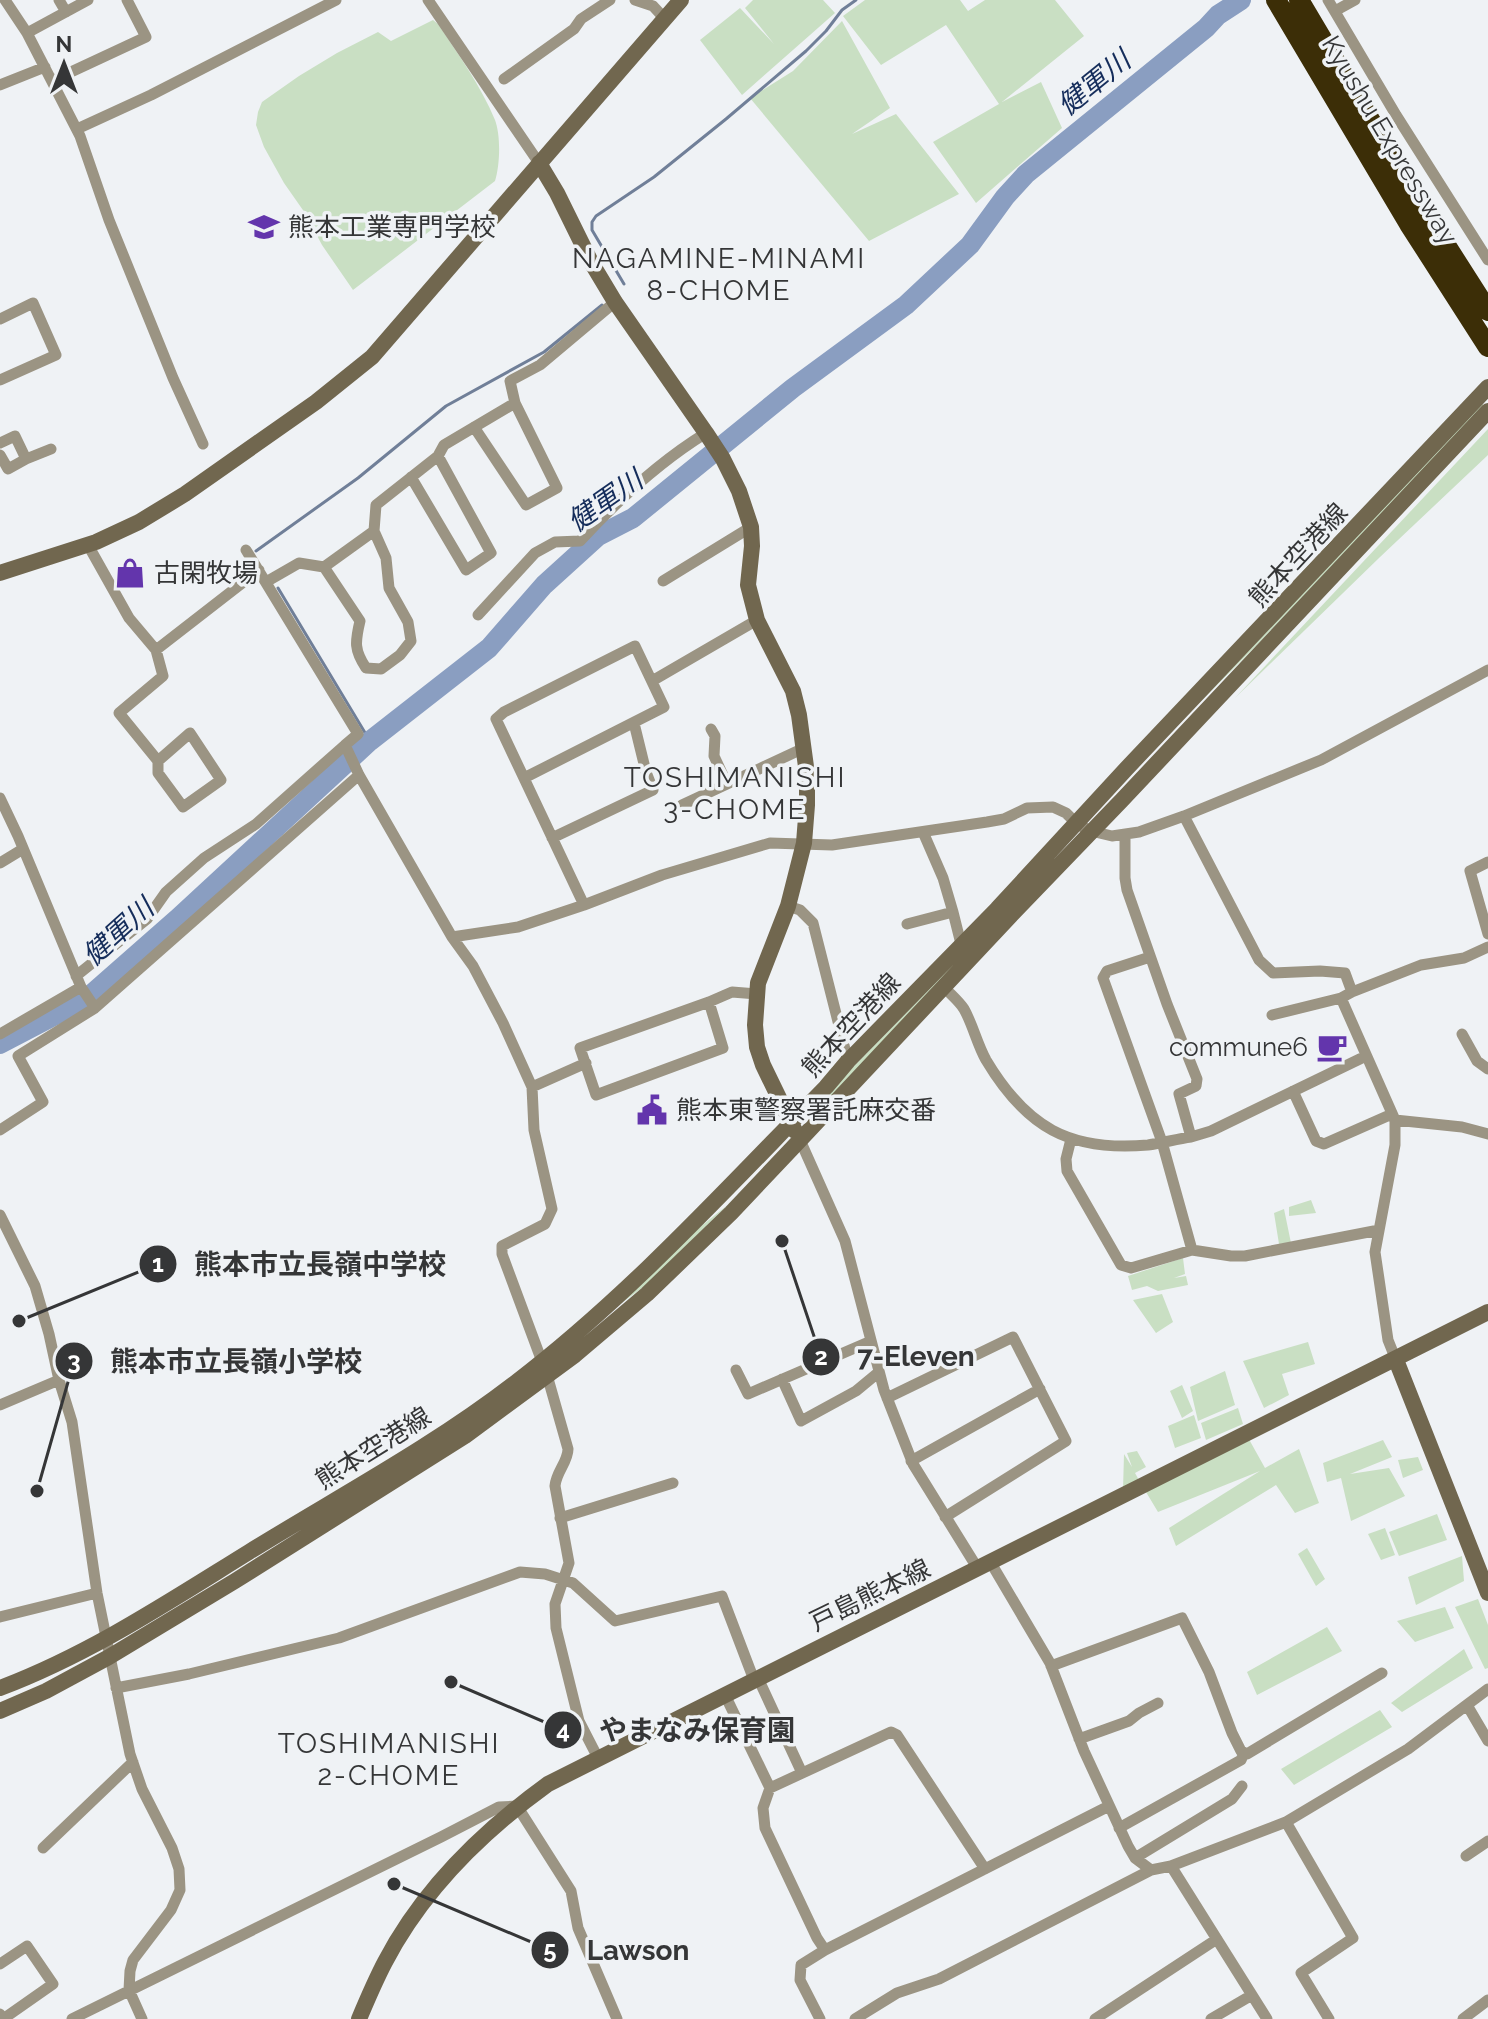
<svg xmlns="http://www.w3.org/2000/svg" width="1488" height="2019" font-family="Raleway,'Noto Sans JP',sans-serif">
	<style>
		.green { fill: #c9dfc3 }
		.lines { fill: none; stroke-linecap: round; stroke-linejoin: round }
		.stream { stroke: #707f98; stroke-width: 3 }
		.river { stroke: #8a9ec1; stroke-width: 20 }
		.street { stroke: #9b9483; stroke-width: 11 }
		.secondary { stroke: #71674f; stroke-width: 16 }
		.highway { stroke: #3c2e07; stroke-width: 20 }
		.labels { text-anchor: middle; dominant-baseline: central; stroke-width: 7; stroke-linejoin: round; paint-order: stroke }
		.street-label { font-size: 26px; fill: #353637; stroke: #eff2f5 }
		.poi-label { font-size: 26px; fill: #353637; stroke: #eff2f5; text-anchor: start }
		.water-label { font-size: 28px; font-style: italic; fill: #152d5b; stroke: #eff2f5 }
		.neighbourhood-label { font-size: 28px; letter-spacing: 2px; fill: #353637; stroke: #eff2f5 }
		.leader { fill: none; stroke: #353637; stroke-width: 3 }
		.callout-dot { fill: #353637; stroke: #eff2f5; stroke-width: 3 }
		.mark-label { font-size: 24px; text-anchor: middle; font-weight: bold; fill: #fff }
		.callout-label { font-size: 28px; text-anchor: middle; font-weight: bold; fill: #353637; stroke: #eff2f5; stroke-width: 7; stroke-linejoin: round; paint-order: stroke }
	</style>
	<rect width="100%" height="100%" fill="#eff2f5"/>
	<path class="green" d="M753 0H823L835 13 742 95 700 40 740 8 774 44 745 8Z
		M865 0H960L968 11 985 0H1055L1084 36 1002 102 1041 82 1062 128 976 203 933 142 999 104 946 25 881 65 843 16Z
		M433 20 438 24C458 54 481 86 495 120 501 136 500 165 495 181L353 290 322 245 305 213 284 183 264 147 256 125 258 112 262 102 299 76 337 53 378 32 391 41Z
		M842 21 890 108 852 134 896 114 959 194 869 241 750 98 793 71Z
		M1482 403 1484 406 1253 649 1196 706Z
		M1488 429V455L1379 558 1235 698Z
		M1030 886 821 1109 817 1104Z
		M754 1179 646 1285 608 1313 694 1232 730 1203Z
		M1311 1200 1316 1213 1289 1216V1207Z
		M1284 1209 1291 1243 1279 1244 1274 1213Z
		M1183 1258 1185 1274 1174 1278 1186 1276 1188 1285 1158 1291 1147 1286 1132 1290 1128 1276Z
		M1162 1294 1173 1322 1156 1333 1133 1300Z
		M1308 1342 1315 1364 1282 1374 1289 1395 1264 1408 1243 1361Z
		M1225 1371 1235 1405 1198 1421 1190 1387Z
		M1182 1385 1193 1411 1182 1418 1170 1391Z
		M1238 1408 1243 1424 1206 1440 1201 1423Z
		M1194 1415 1201 1438 1175 1448 1168 1426Z
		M1246 1434 1265 1468 1299 1449 1319 1503 1295 1513 1276 1485 1176 1546 1169 1528 1260 1471 1158 1512 1146 1492Z
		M1383 1440 1392 1457 1350 1474 1389 1468 1405 1496 1351 1521 1341 1478 1327 1482 1323 1463Z
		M1137 1451 1146 1467 1135 1473 1140 1482 1123 1490 1124 1454 1132 1467 1127 1453Z
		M1418 1457 1423 1470 1403 1478 1398 1460Z
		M1437 1514 1447 1540 1399 1556 1389 1532Z
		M1385 1528 1395 1555 1381 1560 1368 1534Z
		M1307 1548 1325 1579 1316 1586 1298 1554Z
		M1462 1556 1464 1581 1416 1605 1408 1577Z
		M1478 1599 1488 1625V1668L1485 1669 1455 1607Z
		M1445 1607 1454 1628 1415 1642 1397 1621Z
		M1327 1627 1342 1651 1257 1695 1247 1672Z
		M1464 1649 1473 1668 1402 1712 1391 1703Z
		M1380 1710 1392 1727 1294 1785 1281 1769Z"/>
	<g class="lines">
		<path class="stream" d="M624 284 592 230V222L596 216 654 177 726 119 806 51 826 31 842 10 856 0
			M256 551 358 478 446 406 544 352 602 305
			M278 588 370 741"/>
		<path class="river" d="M0 1044 86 999 177 919 370 741 489 648 544 585 598 536 633 518 793 388 906 305 970 245 1005 197 1026 174 1206 28 1218 15 1241 0"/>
		<path class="street" d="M5 0 27 33 80 136 109 220 173 378 203 444
			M59 0 66 12
			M428 0 539 163
			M635 0 653 6 665 19
			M1328 0 1396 115 1488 260
			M1335 11 1355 0
			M27 33 88 0
			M58 78 146 37 127 0
			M504 79 574 29 581 19 610 0
			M0 85 45 67
			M77 129 151 95 336 0
			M0 319 33 303 56 355 0 380
			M474 427 526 505 557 488 515 403
			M0 443 15 436 26 459 8 469 0 455
			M26 459 51 449
			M411 477 466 570 491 553 438 456
			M88 545 129 618 156 650 163 676 119 713 158 761V773L183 807 221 780 190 733 158 761
			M246 550 358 734 345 745 359 775 452 937 473 966 503 1023 532 1087 534 1130 552 1209 545 1224 502 1246V1254L547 1375 568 1449C568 1462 556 1472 555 1486L569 1563 555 1604 556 1628 579 1721 598 1758
			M324 567 374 531
			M663 581 751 527
			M266 582 299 563 324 567 360 621C355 642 354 650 366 668L381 669 400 655 411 641 408 622 389 588 386 558 374 531 376 505 438 456 444 445 515 403 510 381 540 365 615 302
			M478 615 535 553 555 542 580 541C617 501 659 462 706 433
			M156 650 259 570
			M652 681 757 620
			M711 729 715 736 714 756 727 784
			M524 778 664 707 635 646 504 712 496 719C525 781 555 843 584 905
			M0 798 18 836 81 987 95 1008
			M682 805 804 748
			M1184 816 1259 960 1273 973 1320 971 1345 973 1352 992 1341 998 1395 1120V1145L1375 1252 1388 1340 1396 1360
			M923 832 943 878 953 912
			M1125 834V878L1127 890 1167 1004 1197 1079 1196 1086 1179 1094 1191 1137 1211 1131 1366 1056
			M552 838 653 790 646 772 634 723
			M1488 862 1470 871 1488 934
			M0 863 23 849
			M788 906 800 910 813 923 848 1061
			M907 924 953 912 961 944
			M452 937 518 927 584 905 662 875 770 843 832 845 987 822 1004 819 1027 808 1053 807 1066 813 1077 824 1091 831 1112 836 1139 832 1184 816 1321 760 1488 670
			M1150 957 1107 971 1103 978 1162 1142 1192 1250
			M76 976 147 919 166 892 204 858 256 824 345 745
			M943 986C950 994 959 1001 964 1009 973 1025 977 1044 986 1060 1026 1127 1069 1152 1148 1145 1162 1143 1177 1139 1191 1137
			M1352 992 1421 965 1464 958 1488 947
			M709 1002 580 1048 596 1095 723 1048 709 1002 732 992 757 994
			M1272 1015 1341 998
			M0 1034 81 987
			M1462 1034 1477 1061 1488 1069
			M532 1087 586 1063
			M1293 1091 1316 1141 1324 1144 1392 1114
			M1395 1120 1462 1127 1488 1134
			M0 1130 43 1102 18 1056 95 1008 359 775
			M1071 1139 1066 1159 1067 1171 1121 1265 1131 1268 1192 1250 1231 1256H1245L1379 1230
			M800 1140 845 1241 884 1390 913 1464 978 1569
			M0 1215 35 1286 49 1334 59 1380 72 1422 97 1593 130 1754 142 1789 172 1848 179 1869 180 1890 171 1910 133 1960 130 1971 129 1990 142 2019
			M736 1370 748 1394 871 1341
			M782 1379 801 1421 856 1391 879 1372
			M887 1398 1013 1337 1066 1441 945 1517
			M0 1405 59 1380
			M911 1461 1040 1389
			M560 1518 673 1483
			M991 1563 1050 1663 1084 1751 1128 1846 1135 1858 1151 1870
			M0 1617 97 1593
			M1051 1666 1182 1618 1209 1672 1232 1733 1241 1751 1247 1754 1382 1673
			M758 1678 802 1773
			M116 1688 189 1674 339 1638 520 1572 545 1574 573 1583 615 1621 722 1596 754 1680
			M725 1695 770 1788 763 1808 765 1828 817 1938 825 1950
			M1467 1705 1488 1741
			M1079 1739 1129 1721 1139 1713 1158 1703
			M770 1788 891 1732 897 1735 985 1869
			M1286 1822 1353 1938 1301 1973 1329 2019
			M1119 1828 1241 1760 1244 1753
			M43 1848 133 1762
			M1466 1856 1488 1841
			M1135 1858 1232 1799 1242 1786
			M1171 1866 1267 2019
			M0 1964 27 1946 53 1984 3 2019 0 2014
			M72 2019 441 1837 499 1807 517 1806 571 1891 578 1928 617 2019
			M820 2019 800 1980 801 1965 825 1950 1109 1806
			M855 2019 897 1993 939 1979 1151 1870 1171 1866 1286 1822 1408 1749 1488 1689
			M1095 2019 1217 1939
			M1211 2019 1252 1995
			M1463 2019 1488 2000"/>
		<path class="secondary" d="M539 163 557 193 591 262 615 302 706 433 723 459 739 491 751 527 752 546 748 585 757 620 793 691 799 715 807 774V805L804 843 788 906 758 983 755 1025 757 1047 763 1065 795 1131
			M0 573 96 542 139 522 185 494 316 402 372 357 681 0
			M1396 1360 1488 1593
			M0 1688C90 1654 168 1602 249 1552 338 1497 432 1447 515 1383 629 1296 726 1189 826 1087L848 1061 997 909 1127 768 1488 387
			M0 1711 46 1691 109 1657 235 1581 465 1436 575 1355 647 1294 731 1213 800 1140 1015 911 1122 800 1488 411
			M359 2019C367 2000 375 1981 385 1962 422 1891 483 1831 548 1784L1488 1312"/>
		<path class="highway" d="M1276 0 1409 224 1488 347
			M1299 0 1426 214 1488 311"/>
	</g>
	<defs>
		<g id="school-bare" transform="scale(2.4)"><path d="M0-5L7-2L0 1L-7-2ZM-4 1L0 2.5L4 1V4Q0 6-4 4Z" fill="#6335ac" stroke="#eff2f5" stroke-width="2.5" paint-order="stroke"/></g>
		<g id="shop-bare" transform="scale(2.4)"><path d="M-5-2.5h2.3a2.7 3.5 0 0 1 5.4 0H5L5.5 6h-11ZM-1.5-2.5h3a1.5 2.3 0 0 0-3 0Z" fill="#6335ac" stroke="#eff2f5" stroke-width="2.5" paint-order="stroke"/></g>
		<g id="cafe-bare" transform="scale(2.4)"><path d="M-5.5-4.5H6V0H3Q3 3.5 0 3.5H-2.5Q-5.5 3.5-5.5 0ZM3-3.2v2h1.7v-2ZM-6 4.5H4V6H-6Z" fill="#6335ac" stroke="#eff2f5" stroke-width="2.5" paint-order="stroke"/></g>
		<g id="civic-bare" transform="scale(2.4)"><path d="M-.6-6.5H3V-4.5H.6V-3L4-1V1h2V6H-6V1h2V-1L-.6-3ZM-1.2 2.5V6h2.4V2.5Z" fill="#6335ac" stroke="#eff2f5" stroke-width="2.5" paint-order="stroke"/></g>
	</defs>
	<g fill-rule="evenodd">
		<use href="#school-bare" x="264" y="227"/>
		<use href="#shop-bare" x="130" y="573"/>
		<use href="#cafe-bare" x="1332" y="1047"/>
		<use href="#civic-bare" x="652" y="1110"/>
	</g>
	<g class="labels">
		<g class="street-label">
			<text transform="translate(1390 140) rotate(59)">Kyushu Expressway</text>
			<text transform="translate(1298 555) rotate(-47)">熊本空港線</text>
			<text transform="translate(851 1025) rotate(-47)">熊本空港線</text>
			<text transform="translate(373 1448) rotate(-32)">熊本空港線</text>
			<text transform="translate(870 1595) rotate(-26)">戸島熊本線</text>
		</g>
		<g class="poi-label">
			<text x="288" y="227">熊本工業専門学校</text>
			<text x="154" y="573">古閑牧場</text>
			<text x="1308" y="1047" text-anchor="end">commune6</text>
			<text x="676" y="1110">熊本東警察署託麻交番</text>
		</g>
		<g class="water-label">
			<text transform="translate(1094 83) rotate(-39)">健軍川</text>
			<text transform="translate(605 501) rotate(-35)">健軍川</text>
			<text transform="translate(118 932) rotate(-42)">健軍川</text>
		</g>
		<g class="neighbourhood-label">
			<text x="719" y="258">NAGAMINE-MINAMI<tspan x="719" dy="32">8-CHOME</tspan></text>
			<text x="735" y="777">TOSHIMANISHI<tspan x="735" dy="32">3-CHOME</tspan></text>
			<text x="389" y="1743">TOSHIMANISHI<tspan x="389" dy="32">2-CHOME</tspan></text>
		</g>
	</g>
	<path class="leader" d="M19 1321L158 1264M782 1241L821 1357M37 1491L74 1361M451 1682L563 1730M394 1884L550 1950"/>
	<g class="callout-dot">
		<circle cx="19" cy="1321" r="8"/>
		<circle cx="782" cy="1241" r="8"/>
		<circle cx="37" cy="1491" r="8"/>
		<circle cx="451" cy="1682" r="8"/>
		<circle cx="394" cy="1884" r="8"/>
		<circle cx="158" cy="1264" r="20"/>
		<circle cx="821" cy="1357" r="20"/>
		<circle cx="74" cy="1361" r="20"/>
		<circle cx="563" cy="1730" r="20"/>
		<circle cx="550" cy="1950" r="20"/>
	</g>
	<g class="mark-label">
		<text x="158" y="1272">1</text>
		<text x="821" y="1365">2</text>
		<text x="74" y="1369">3</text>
		<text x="563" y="1739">4</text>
		<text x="550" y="1958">5</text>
	</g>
	<g class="callout-label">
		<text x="320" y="1274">熊本市立長嶺中学校</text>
		<text x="916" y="1366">7-Eleven</text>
		<text x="236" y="1371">熊本市立長嶺小学校</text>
		<text x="697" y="1740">やまなみ保育園</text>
		<text x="638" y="1960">Lawson</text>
	</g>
	<g transform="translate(64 64)" stroke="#eff2f5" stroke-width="6" paint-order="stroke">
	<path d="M0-6L14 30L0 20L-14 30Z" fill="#353637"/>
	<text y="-12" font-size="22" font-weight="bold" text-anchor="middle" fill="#353637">N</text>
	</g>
</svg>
